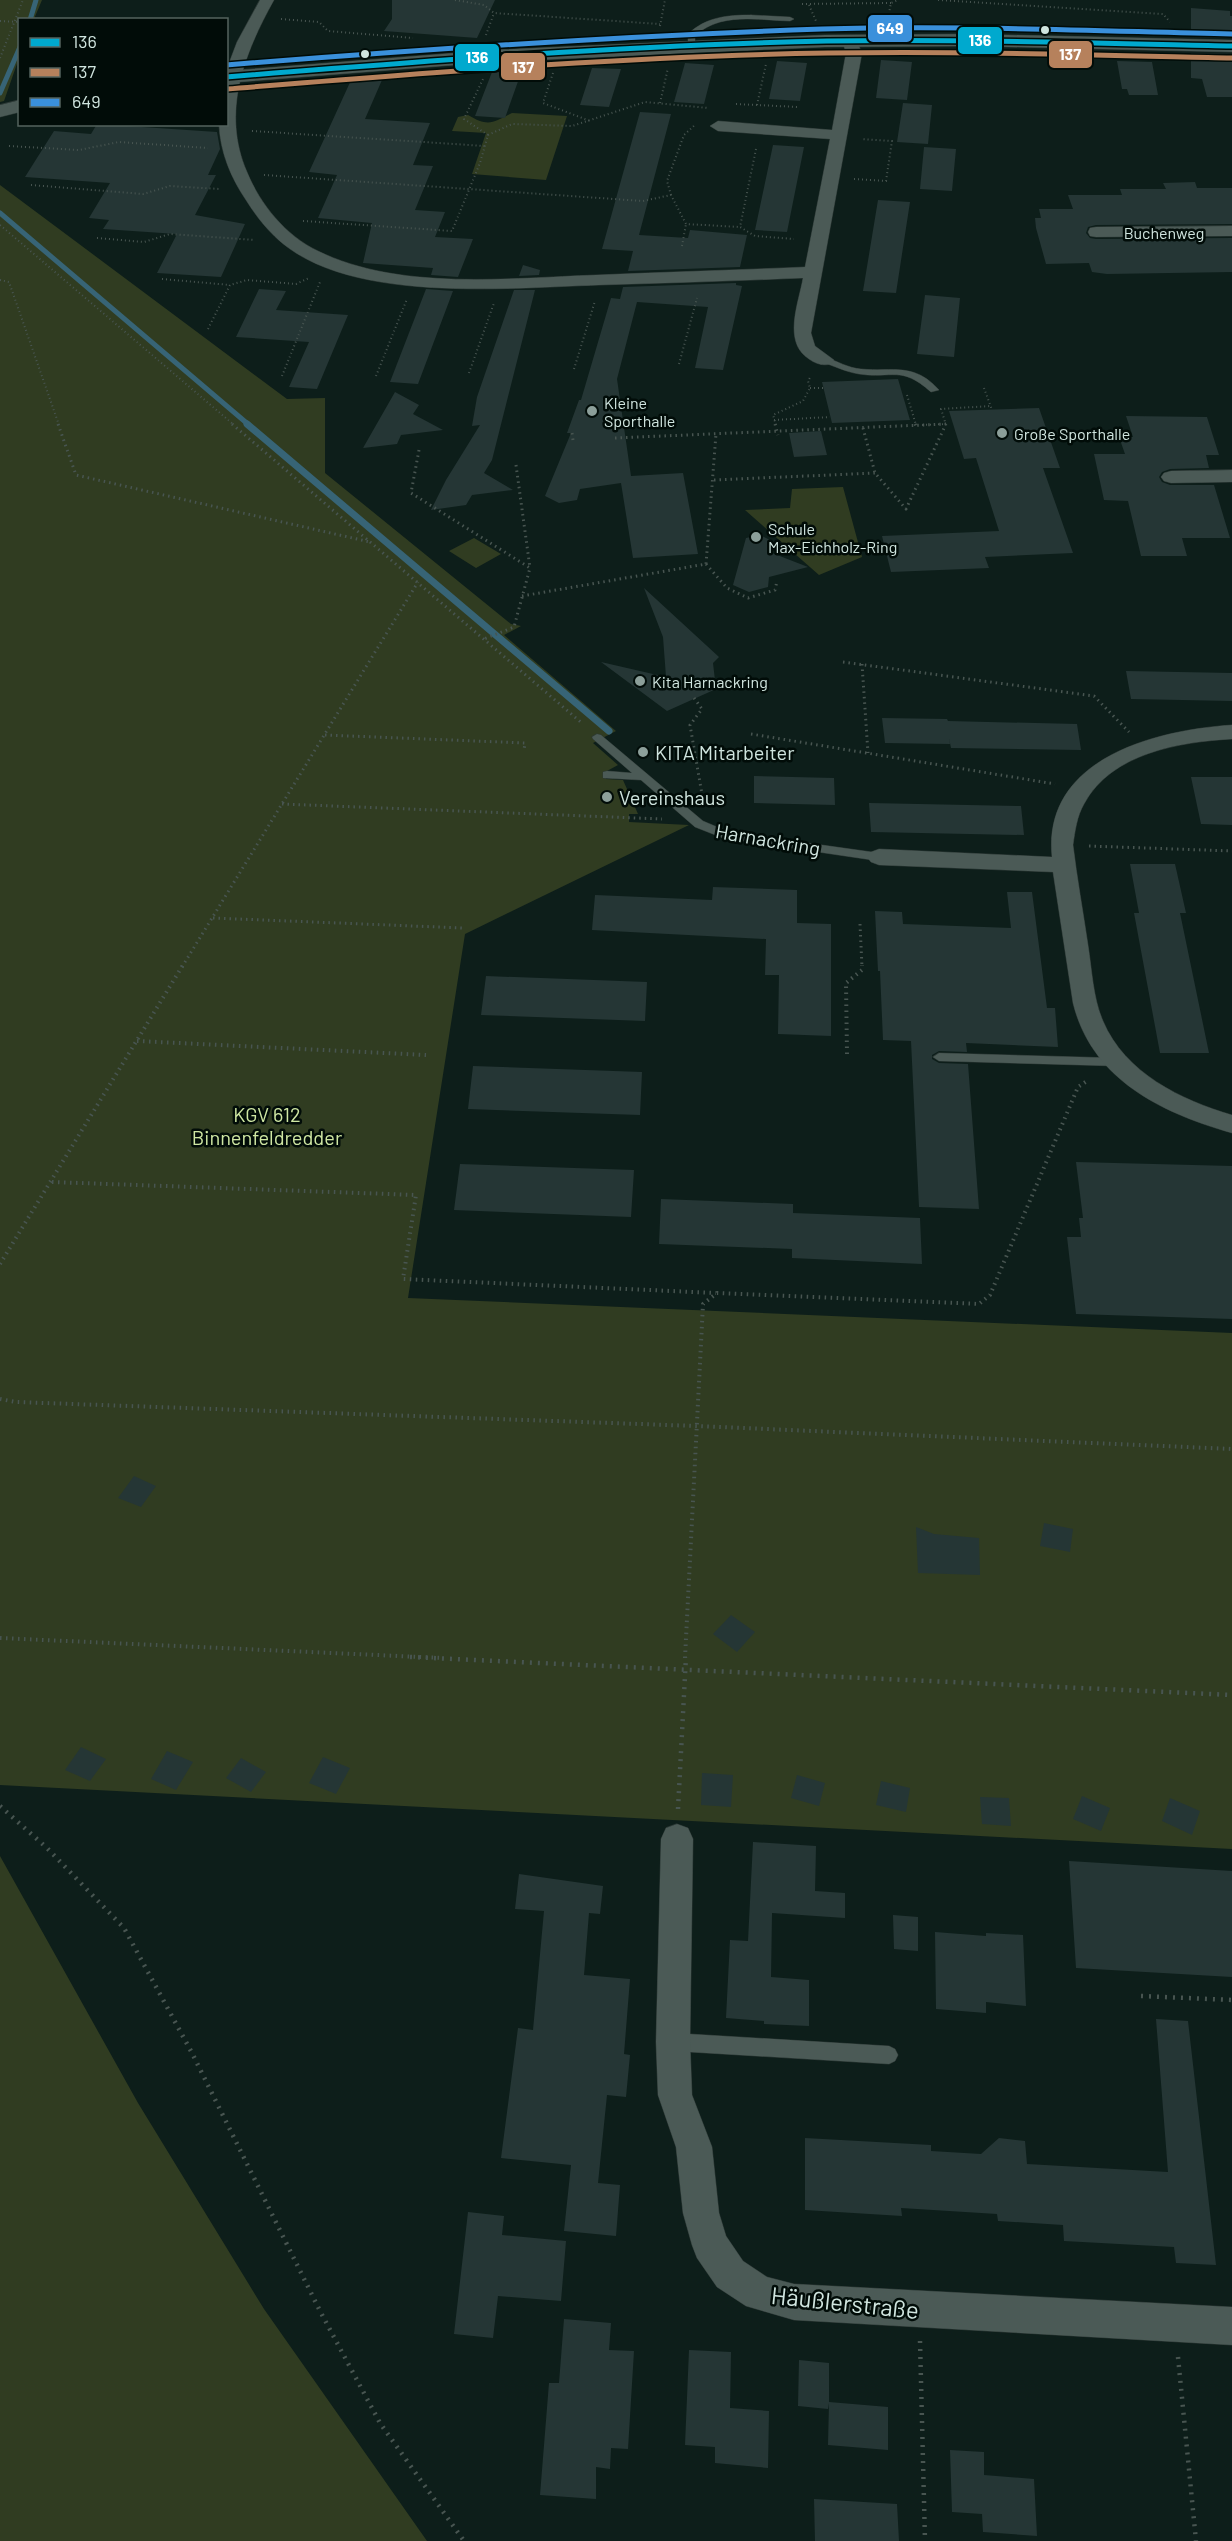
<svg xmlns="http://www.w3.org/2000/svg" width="1232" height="2541" font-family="Barlow,sans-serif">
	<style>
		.green { fill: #303c21 }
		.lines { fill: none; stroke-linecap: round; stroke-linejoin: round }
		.stream-far1 { stroke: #376476; stroke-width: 5 }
		.stream { stroke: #376476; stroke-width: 7 }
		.building { fill: #253635 }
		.lane-casing { stroke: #2c3835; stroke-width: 1 }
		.street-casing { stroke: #2c3835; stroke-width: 1 }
		.secondary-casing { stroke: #2c3835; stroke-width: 1 }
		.path-far3 { stroke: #485551; stroke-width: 2; stroke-dasharray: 1 3; stroke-linecap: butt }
		.path-far2 { stroke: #485551; stroke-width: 3; stroke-dasharray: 1.5 4; stroke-linecap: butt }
		.path-far1 { stroke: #485551; stroke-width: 4; stroke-dasharray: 1.5 4.5; stroke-linecap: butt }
		.path { stroke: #485551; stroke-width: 4.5; stroke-dasharray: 2 6; stroke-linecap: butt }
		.lane { fill: #4b5a56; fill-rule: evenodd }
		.street { fill: #4b5a56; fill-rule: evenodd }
		.secondary { fill: #4b5a56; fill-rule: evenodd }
		.bus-1-casing { stroke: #010c08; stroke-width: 8 }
		.bus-2-casing { stroke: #010c08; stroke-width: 8 }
		.bus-3-casing { stroke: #010c08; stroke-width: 8 }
		.bus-1 { stroke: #00a9ce; stroke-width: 5 }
		.bus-2 { stroke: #b6815c; stroke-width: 5 }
		.bus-3 { stroke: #3a90db; stroke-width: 5 }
		.bus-dot { fill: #d0e5df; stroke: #010c08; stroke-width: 2 }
		.poi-dot { fill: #8c9f9a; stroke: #010c08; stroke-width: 2 }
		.labels { text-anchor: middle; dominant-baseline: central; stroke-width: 5; stroke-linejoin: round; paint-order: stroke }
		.far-street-label { font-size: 16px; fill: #d0e5df; stroke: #010c08 }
		.far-poi-label { font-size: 16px; fill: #d0e5df; stroke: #010c08; text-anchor: start }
		.poi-label { font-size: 20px; fill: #d0e5df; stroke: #010c08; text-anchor: start }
		.street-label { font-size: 20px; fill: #d0e5df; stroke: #010c08 }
		.park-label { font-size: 20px; fill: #cfe7a3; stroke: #010c08 }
		.near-street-label { font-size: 24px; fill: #d0e5df; stroke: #010c08 }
		.line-badge { stroke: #010c08; stroke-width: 2 }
		.badge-label { font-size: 16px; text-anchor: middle; font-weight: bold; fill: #fff }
	</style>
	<rect width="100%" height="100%" fill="#0d1e1a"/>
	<path class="green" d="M0 0H42L34 19 20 20 19 58 4 101 0 102Z
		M512 113 567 116 546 180 472 174 486 133 452 131 458 117 468 115C488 127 493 123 512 113Z
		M0 185 287 399 325 398V473L511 624 521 626 504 635 616 731 593 743 618 765 607 771 606 779 623 780 638 814H629V822L689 825 465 934 408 1298 1232 1333V1849L0 1785Z
		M843 487 862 557 819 575 745 510 790 508 792 489Z
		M474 538 501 554 476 568 449 551Z
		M0 1856 138 2103 264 2309 427 2541H0Z"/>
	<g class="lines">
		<path class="stream-far1" d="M30 20 36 0
			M0 93 20 47
			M0 213 249 425"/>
		<path class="stream" d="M247 424 609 731"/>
	</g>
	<path class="building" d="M392 0H495L477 38 384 31 392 19Z
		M1191 8 1230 11V16H1232V38L1191 37Z
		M1191 53 1232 54V97H1207L1202 79 1191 78Z
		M881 60 912 62 907 100 876 98Z
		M777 61 807 63 800 101 769 99Z
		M1117 61 1152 62 1158 95H1129L1127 89H1122Z
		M685 63 714 65 704 104 674 102Z
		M592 68 621 69 609 107 580 105Z
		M492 72 521 73 505 118 475 116Z
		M352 78 382 80 365 119 430 123 413 165 433 166 415 210 445 212 435 237 473 239 458 277 431 275 433 268 363 263 372 223 318 218 337 175 309 172Z
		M903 103 932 105 928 144 897 142Z
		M640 112 671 114 639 235 688 238 690 230 747 235 740 267 628 271 633 251 602 249Z
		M97 124 217 132 220 149 208 175H216L195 215 245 224 221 277 157 273 177 234 103 229 109 220 89 218 110 183 25 177 54 131 91 134Z
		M773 145 804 147 787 232 755 230Z
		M924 147 956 149 952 191 920 189Z
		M1195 182 1197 188H1232V224L1096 225 1088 227 1086 233 1090 238 1096 239 1232 238V272L1107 274 1092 272 1089 263 1046 264 1036 228 1035 218H1041L1039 209H1073L1068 195H1122L1120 189H1166L1163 183Z
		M878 200 910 202 896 293 863 291Z
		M523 265 540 270 539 275 519 276Z
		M736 283V285L742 286 723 370 695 368 708 307 637 302 617 379 631 476 683 473 698 554 633 558 621 483 580 489 577 500 559 503 545 496 571 433H567L579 400H581L611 298 620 299 623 287Z
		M259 289 286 291 276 310 348 315 317 389 289 387 309 342 236 337Z
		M426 289 453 291 418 384 390 382Z
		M514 290H535L492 460 484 473 513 490 472 495 466 505 431 510 446 480 480 425 472 426 477 397Z
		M925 295 960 298 954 357 917 354Z
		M898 379 910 420 832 423 822 382Z
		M395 392 419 405 413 414 443 430 401 435 397 444 363 448Z
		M1039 408 1060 468H1043L1073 553 985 557 989 568 891 572 882 536 999 531 976 458 964 459 949 411Z
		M1126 416 1207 417 1219 455H1206L1209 468 1170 469 1162 472 1159 477 1162 482 1170 485H1214L1230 538H1182L1187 556H1141L1128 501 1104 500 1094 454H1125L1119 437H1133Z
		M821 431 827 455 794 457 789 433Z
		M760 535 774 542 772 553 808 567 769 577 768 587 749 592 733 585 746 538Z
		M644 588 719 657 713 663 716 689 667 711 601 662 666 677 663 637Z
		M1126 671 1232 673V701L1131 699Z
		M882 718 947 719 948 721 1077 724 1081 750 951 748 949 738 950 744 885 743Z
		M754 776 834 778 835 805 754 803Z
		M1191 777H1232V825L1201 824Z
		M869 803 1021 806 1024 835 871 832Z
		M1130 864H1175L1186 913H1180L1209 1053H1160L1134 913H1139Z
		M713 887 797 890V923L831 924V1036L778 1034 779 975H765L766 939 592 930 595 895 712 900Z
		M1007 892H1032L1047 1008H1055L1058 1047 966 1043 967 1052 939 1051 932 1055V1059L939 1063 968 1064 979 1209 919 1207 911 1041 883 1040 880 971H878L875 911 902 912 903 924 1011 928Z
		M486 976 647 982 645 1021 481 1015Z
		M473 1066 642 1072 640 1115 468 1109Z
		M1076 1162 1232 1166V1319L1076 1314 1067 1237H1081L1079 1218H1083Z
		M460 1164 634 1170 631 1217 454 1210Z
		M661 1199 793 1204V1213L920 1218 922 1264 792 1258V1249L659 1244Z
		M134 1476 156 1486 141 1507 118 1498Z
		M1044 1523 1073 1529 1070 1552 1040 1546Z
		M916 1527 934 1534 979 1538 980 1575 918 1573Z
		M731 1615 755 1632 737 1652 713 1634Z
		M81 1747 106 1759 90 1781 65 1770Z
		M167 1751 193 1762 176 1790 151 1779Z
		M323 1757 350 1768 336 1794 309 1783Z
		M241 1758 266 1772 251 1792 226 1778Z
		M702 1773 733 1775 731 1807 701 1805Z
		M797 1775 825 1783 819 1806 791 1798Z
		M881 1781 910 1788 906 1812 876 1805Z
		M1082 1796 1110 1808 1101 1831 1073 1819Z
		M980 1797 1009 1798 1011 1826 982 1824Z
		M1170 1798 1200 1811 1192 1835 1162 1821Z
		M753 1842 816 1846 815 1891 845 1893V1918L772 1913 771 1977 809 1980V2026L764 2024V2021L726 2018 730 1940 748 1941Z
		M1069 1861 1232 1871V1977L1076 1968Z
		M519 1874 603 1886 600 1914 589 1913 584 1975 630 1979 624 2054 630 2055 626 2097 607 2095 598 2183 620 2185 616 2236 564 2231 571 2165 501 2158 518 2028 533 2030 544 1911 515 1909Z
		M893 1915 918 1917V1951L894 1949Z
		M935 1932 986 1936V1933L1023 1935 1026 2006 986 2002V2013L936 2009Z
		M1156 2019 1188 2021 1216 2265 1176 2263 1174 2247 1064 2241 1063 2225 998 2221 997 2214 901 2208 902 2216 805 2210V2138L931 2145V2151L981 2154 999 2138 1025 2141 1027 2164 1168 2172Z
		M468 2212 504 2216 502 2235 566 2241 561 2301 498 2296 493 2338 454 2334Z
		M564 2319 611 2323 609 2350 634 2351 628 2449 611 2448 610 2469 596 2467V2499L540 2495 549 2383H559Z
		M689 2350 731 2352 730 2408 769 2411 768 2468 715 2463V2447L685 2445Z
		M799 2360 829 2363V2402L888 2407V2450L828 2445 829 2403 828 2409 798 2406Z
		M950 2450 984 2452V2475L1034 2479 1037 2536 983 2532 982 2514 952 2512Z
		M814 2499 897 2504 899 2541H815Z"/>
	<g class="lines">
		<g class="lane-casing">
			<path id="lane" d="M751 15 790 17 794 19 790 21C757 20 720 12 695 36V48L688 46V34C706 17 727 15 751 15Z
				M825 357C837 361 848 368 861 369 893 372 914 362 939 390L931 392C901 365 892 379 859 374 846 372 834 366 822 362L820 360Z
				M597 734 601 735 703 821 729 832 879 853 885 857 879 861 723 838 695 827 641 780 603 778V772L607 771 632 773 593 739 592 737Z
				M939 1053 1116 1058 1122 1062 1116 1066 939 1061 933 1057Z
				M673 2033 889 2046 895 2049 898 2055 895 2061 889 2064 673 2051 667 2048 664 2042 667 2036Z"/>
		</g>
		<g class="street-casing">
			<path id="street" d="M260 0H274C244 54 221 112 247 172 260 204 286 236 318 251 400 291 509 278 596 275 666 272 736 270 805 267L830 139 718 131 710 126 718 121 832 130 846 53 842 40 850 35 855 37 862 53 811 333 815 346 834 360 831 364C823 366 816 364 809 359 782 342 799 302 803 278 735 281 667 283 599 285 511 288 372 301 296 253 275 240 259 221 246 200 231 178 220 152 219 124H226V71L237 42Z
				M1232 226V236L1096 237 1090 236 1088 232 1090 228 1096 227Z
				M1232 470V482L1171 483 1164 481 1161 477 1164 473 1171 471Z
				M1232 725V739C1180 742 1111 753 1084 804 1077 816 1075 831 1073 845 1077 878 1083 911 1088 945 1092 970 1093 998 1103 1021 1125 1073 1181 1100 1232 1115V1133C1162 1113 1092 1080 1073 1003L1053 872 879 865 871 862 867 857 871 852 879 849 1052 857C1042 758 1156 730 1232 725Z
				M677 1824 688 1828 693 1839 690 2042 692 2095 712 2147 719 2213 726 2236 743 2261 767 2277 794 2284 1232 2307V2345L794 2320 746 2306 717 2287 697 2258 692 2245 683 2213 676 2147 658 2095 656 2042 661 1839 666 1828Z"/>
		</g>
		<g class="secondary-casing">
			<path id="secondary" d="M968 34 1232 40V52L968 46 825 47 493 62 226 83V71L493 50 825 35Z
				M20 100V112L0 117V105Z"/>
		</g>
		<path class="path-far3" d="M455 0 484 5 494 13 660 24
			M938 0 1163 14 1170 22
			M802 4 891 3
			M809 5 816 21
			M888 18 891 3 898 0
			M281 19 319 22 328 31 413 38
			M0 21 20 22
			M660 26 665 0
			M486 35 494 13
			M0 58 23 0
			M553 73 543 103 590 121
			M660 103 668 68
			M736 104 798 107
			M757 105 766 64
			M252 131 485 146
			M488 135 512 124 572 126 645 102 708 108
			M9 146 79 150 119 142 208 148
			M756 149 740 227 755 236 794 239
			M264 175 643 201 671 195 686 224 740 227
			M854 179 886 181 892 141 861 139
			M31 185 143 194 170 186 220 189
			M671 195 667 181 684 135 696 124
			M303 221 452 231 480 163 488 135 464 119 483 79
			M0 225 234 425
			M97 238 144 242 170 234 255 240
			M682 246 686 224
			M162 279 230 285
			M0 280 9 282 59 425
			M208 329 230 285 247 280 296 284 309 278
			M679 364 697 298
			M574 369 595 301
			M469 373 494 303
			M282 376 320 282
			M376 376 407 299
			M810 388H823
			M984 388 992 410
			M907 395 916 425
			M774 420 830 417
			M776 425 773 415 803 401 810 388 808 381 811 376
			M922 425 946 424
			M946 425 941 409 991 406"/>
		<path class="path-far2" d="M58 424 76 475 370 542
			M232 424 583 724
			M775 424 778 435
			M915 424 916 426
			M863 428 875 473 906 509 946 424
			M572 433 573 440
			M615 438 946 424
			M419 450 411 493 530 568 514 627 484 639
			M516 465 530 568
			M714 480 875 473
			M706 564 727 588 748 598 775 590 777 581
			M522 596 706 564 716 434
			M843 662 1094 696 1129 732
			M862 664 868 753
			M694 698 702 709 690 725 703 800
			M751 734 1055 784
			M325 735 525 743 524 750
			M282 804 662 819
			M1089 846 1232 851
			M213 918 463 928
			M860 924 862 967
			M182 967 418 582"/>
		<path class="path-far1" d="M137 1041 426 1055
			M847 1054 846 983 862 970V965
			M52 1182 416 1195 403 1279 716 1293
			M0 1264 183 965
			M0 1399 16 1402 696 1426 1232 1449
			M0 1638 443 1658
			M685 1658 703 1304 717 1293 979 1304 990 1295 1078 1087 1087 1081"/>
		<path class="path" d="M410 1657 1232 1695
			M0 1806 47 1848 124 1928 192 2053 320 2311 380 2423 464 2541
			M678 1809 686 1657
			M1141 1996 1232 2000
			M920 2341 925 2541
			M1178 2357 1196 2541"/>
		<use href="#lane" class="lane"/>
		<use href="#street" class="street"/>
		<use href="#secondary" class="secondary"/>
		<g class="bus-1-casing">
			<path id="bus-1" d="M226 77C426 61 627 45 827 41 962 39 1097 43 1232 46"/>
		</g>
		<g class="bus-2-casing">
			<path id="bus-2" d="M227 89C427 73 627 56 828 53 962 51 1097 55 1232 58"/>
		</g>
		<g class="bus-3-casing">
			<path id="bus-3" d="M226 65C425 49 623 36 822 29 959 25 1096 31 1232 34"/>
		</g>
		<use href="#bus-1" class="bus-1"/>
		<use href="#bus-2" class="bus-2"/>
		<use href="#bus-3" class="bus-3"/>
	</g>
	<g class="bus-dot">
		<circle cx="1045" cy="30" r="5"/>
		<circle cx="365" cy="54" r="5"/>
	</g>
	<g class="poi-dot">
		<circle cx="592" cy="411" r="6"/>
		<circle cx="1002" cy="433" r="6"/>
		<circle cx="756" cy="537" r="6"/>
		<circle cx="640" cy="681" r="6"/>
		<circle cx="643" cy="752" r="6"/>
		<circle cx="607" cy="797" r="6"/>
	</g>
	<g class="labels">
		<g class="far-street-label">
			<text x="1164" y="232">Buchenweg</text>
		</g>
		<g class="far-poi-label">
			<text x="604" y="402">Kleine<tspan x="604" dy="18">Sporthalle</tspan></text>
			<text x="1014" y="433">Große Sporthalle</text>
			<text x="768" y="528">Schule<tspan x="768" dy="18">Max-Eichholz-Ring</tspan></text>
			<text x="652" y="681">Kita Harnackring</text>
		</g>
		<g class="poi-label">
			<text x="655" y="752">KITA Mitarbeiter</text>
			<text x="619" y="797">Vereinshaus</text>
		</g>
		<g class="street-label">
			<text transform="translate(768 839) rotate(10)">Harnackring</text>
		</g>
		<g class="park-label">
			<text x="267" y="1114">KGV 612<tspan x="267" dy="23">Binnenfeldredder</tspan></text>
		</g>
		<g class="near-street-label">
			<text transform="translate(845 2302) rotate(6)">Häußlerstraße</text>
		</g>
	</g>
	<g class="line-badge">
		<rect x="867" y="14" width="46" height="29" rx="6" fill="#3a90db"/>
		<rect x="957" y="26" width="46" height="29" rx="6" fill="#00a9ce"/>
		<rect x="1048" y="40" width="45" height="29" rx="6" fill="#b6815c"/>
		<rect x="454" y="43" width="46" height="29" rx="6" fill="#00a9ce"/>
		<rect x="500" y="52" width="46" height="29" rx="6" fill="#b6815c"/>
	</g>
	<g class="badge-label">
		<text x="890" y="34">649</text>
		<text x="980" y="46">136</text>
		<text x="1070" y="60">137</text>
		<text x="477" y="63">136</text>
		<text x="523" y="73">137</text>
	</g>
	<rect x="18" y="18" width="210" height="108" fill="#010c08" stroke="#54635e" stroke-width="1.5"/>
	<rect x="30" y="38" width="30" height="9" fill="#00a9ce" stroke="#54635e" stroke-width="1.5"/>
	<text x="72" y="48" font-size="18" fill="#d0e5df">136</text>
	<rect x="30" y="68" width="30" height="9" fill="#b6815c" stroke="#54635e" stroke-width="1.5"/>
	<text x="72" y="78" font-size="18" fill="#d0e5df">137</text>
	<rect x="30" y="98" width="30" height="9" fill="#3a90db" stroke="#54635e" stroke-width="1.5"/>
	<text x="72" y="108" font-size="18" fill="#d0e5df">649</text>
</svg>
